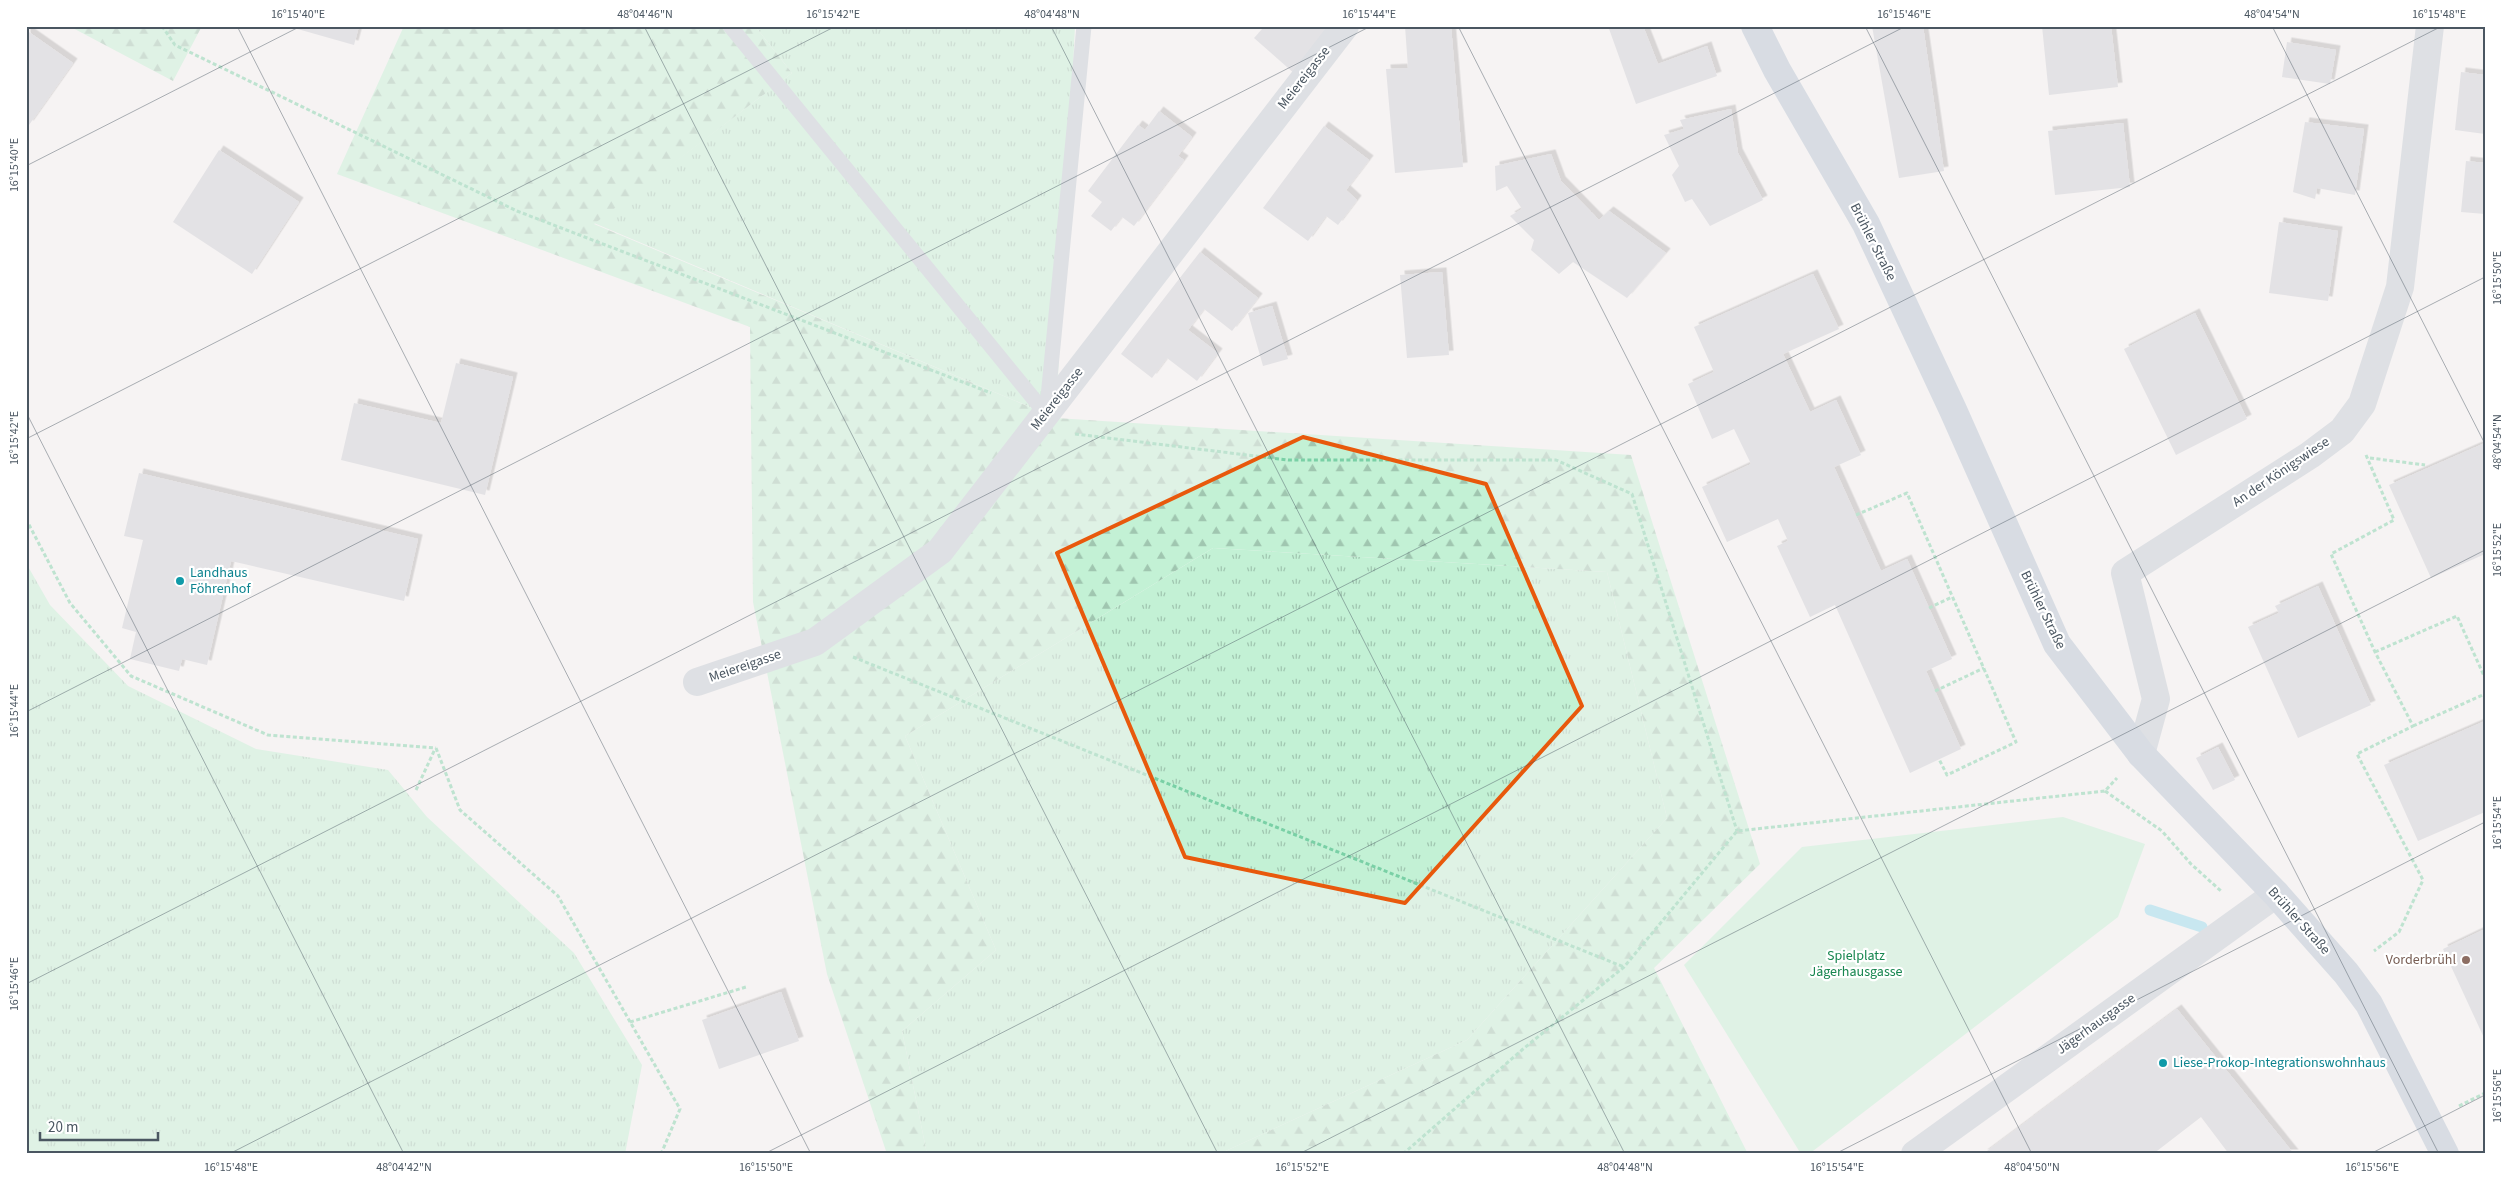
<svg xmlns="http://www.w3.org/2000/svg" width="2511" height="1180" font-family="'Source Sans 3',sans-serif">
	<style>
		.grass { fill: url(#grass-tufts) }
		.forest { fill: url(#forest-firs) }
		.park { fill: #c3f1d5 }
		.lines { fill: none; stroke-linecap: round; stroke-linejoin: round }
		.stream { stroke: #90daee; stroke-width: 11 }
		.building { fill: #cdcfd5; filter: url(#shadow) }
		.path { stroke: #7ad0a6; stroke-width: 3; stroke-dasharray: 4 2.5; stroke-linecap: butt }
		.service { stroke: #c1cad2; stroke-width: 15 }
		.minor { stroke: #c1cad2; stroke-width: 28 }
		.primary { stroke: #b3c2d1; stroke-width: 28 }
		.marked { fill: none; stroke: #e8590c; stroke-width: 4; stroke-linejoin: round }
		.ticks { fill: none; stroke: #4a5661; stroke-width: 1; stroke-opacity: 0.45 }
		.culture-dot { fill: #0f9aa8; stroke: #fff; stroke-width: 2 }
		.education-dot { fill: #8d6e63; stroke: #fff; stroke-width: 2 }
		.labels { text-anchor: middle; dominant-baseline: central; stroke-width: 4.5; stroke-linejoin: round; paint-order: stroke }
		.street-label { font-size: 14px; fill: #4a5661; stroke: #fff }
		.culture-label { font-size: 14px; fill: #0d838f; stroke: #fff; text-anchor: start }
		.park-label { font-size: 14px; fill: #17864f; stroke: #fff }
		.education-label { font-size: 14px; fill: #785e54; stroke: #fff; text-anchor: end }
		.neatline { fill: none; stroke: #4a5661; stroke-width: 2 }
		.ticks-label { font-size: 12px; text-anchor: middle; fill: #4a5661 }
	</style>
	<defs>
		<pattern id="grass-tufts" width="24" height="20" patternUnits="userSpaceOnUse" patternTransform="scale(1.25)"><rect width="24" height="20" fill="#c3f1d5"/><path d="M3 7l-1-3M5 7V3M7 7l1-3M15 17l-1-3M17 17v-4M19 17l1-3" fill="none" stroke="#a0c6b0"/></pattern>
		<pattern id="forest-firs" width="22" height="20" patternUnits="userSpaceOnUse" patternTransform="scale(1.25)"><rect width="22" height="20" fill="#c3f1d5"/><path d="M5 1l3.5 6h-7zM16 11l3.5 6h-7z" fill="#a0c6b0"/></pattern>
		<filter id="shadow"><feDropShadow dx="4.5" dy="-4.5" stdDeviation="0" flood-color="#0004"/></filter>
	</defs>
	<rect width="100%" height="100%" fill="#f5f3f3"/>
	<path class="grass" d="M755 26H1075L1056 418 594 223 792 73Z
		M1213 548 1607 572 1667 818 1467 1040 1219 1154H927L902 1031 996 950 905 736Z
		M26 563 50 605 128 686 256 749 388 770 427 817 574 953 642 1065 625 1154H26Z"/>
	<path class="forest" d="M69 26H202L173 81Z
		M404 26H755L792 73 594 224 1056 418 1631 455 1760 864 1654 968 1748 1154H1219L1467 1040 1667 818 1607 572 1213 548 905 736 996 950 902 1031 927 1154H887L827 974 753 602 750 327 337 174Z"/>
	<path class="park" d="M2063 817 2145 844 2118 917 1809 1154H1801L1684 965 1802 847Z"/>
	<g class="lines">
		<path class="stream" d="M2150 910 2202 927"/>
	</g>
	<path class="building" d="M287 26H359L354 45Z
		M1265 26H1334L1296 75 1254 38Z
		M1405 26H1451L1463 167 1395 173 1386 69 1408 68Z
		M1608 26H1643L1658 64 1707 46 1717 76 1636 104Z
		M1872 26H1923L1944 171 1899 178Z
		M2042 26H2111L2118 87 2049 95Z
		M26 30 73 63 29 125 26 123Z
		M2287 42 2336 50 2330 84 2282 77Z
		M2461 72 2485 75V134L2455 130Z
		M1731 109 1738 153 1763 200 1710 226 1692 199 1685 202 1672 175 1679 166 1664 135 1684 129 1680 120Z
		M1159 111 1192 137 1178 156 1184 160 1134 226 1122 217 1111 231 1091 216 1102 202 1088 191 1138 125 1145 130Z
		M2305 122 2364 129 2355 195 2317 188 2315 199 2293 192Z
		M2123 123 2130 187 2055 195 2048 131Z
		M1324 126 1369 160 1346 190 1357 200 1338 225 1326 216 1308 241 1263 208Z
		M219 150 299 202 252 274 173 222Z
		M1551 154 1561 181 1599 220 1609 211 1666 253 1627 298 1573 262 1559 274 1531 250 1534 240 1510 216 1522 209 1507 186 1496 191 1495 166Z
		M2466 161 2485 163V214L2461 212Z
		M2279 222 2338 231 2328 301 2269 293Z
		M1200 252 1258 298 1232 331 1204 309 1188 330 1218 353 1197 381 1167 358 1152 378 1121 354Z
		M1442 272 1449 355 1407 358 1400 275Z
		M1813 274 1839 329 1783 354 1810 412 1836 400 1861 455 1834 467 1881 571 1907 559 1952 659 1926 671 1961 749 1910 773 1835 605 1810 617 1777 546 1788 541 1778 519 1727 542 1702 487 1751 464 1734 429 1712 439 1688 384 1714 372 1694 327Z
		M1272 306 1288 359 1263 366 1248 313Z
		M2195 313 2247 419 2176 455 2124 349Z
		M456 363 513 377 485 495 341 460 354 403 441 423Z
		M2485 443V554L2431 578 2389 485Z
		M139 473 418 539 404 601 231 561 207 665 182 659 179 671 130 659 136 632 122 628 143 540 124 536Z
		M2318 586 2371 705 2298 738 2248 627 2279 613 2275 606Z
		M2485 721V812L2418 841 2384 765Z
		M2218 747 2235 780 2213 790 2196 758Z
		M2485 929V1040L2443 949Z
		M781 992 799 1041 719 1069 702 1020Z
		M2177 1009 2294 1154H2229L2201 1117 2153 1154H1983Z"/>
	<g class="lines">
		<path class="path" d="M162 26 175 45 517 211 991 393
			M1075 434 1288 460H1556L1632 494 1737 831
			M2366 455 2394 520 2331 554 2375 652 2413 726 2357 754 2423 880 2399 932 2374 951
			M2370 458 2425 465
			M1856 515 1907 493 2016 742 1947 775 1939 759
			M26 519 70 603 131 676 268 735 436 748
			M1929 608 1952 597
			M2375 652 2457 616 2485 678
			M853 657 1624 967
			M1935 691 1984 668
			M2413 726 2485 694
			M436 748 460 810 558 896 680 1109 661 1154
			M416 790 435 749
			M2105 791 2162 831 2191 864 2221 891
			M630 1022 746 987
			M2459 1106 2485 1093
			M1403 1154 1523 1049 1624 967 1737 831 2105 791 2117 778"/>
		<path class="service" d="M730 26 1046 414
			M1047 408 1084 26"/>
		<path class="minor" d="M697 682 815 642 940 551 1345 26
			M2141 754 2156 699 2125 573 2310 455 2342 431 2362 404 2400 287 2430 26
			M1915 1154 2276 894"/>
		<path class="primary" d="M1755 26 1777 70 1866 224 1953 410 2057 644 2141 754 2276 894 2346 973 2369 1004 2445 1154"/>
	</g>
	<path d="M0 0H2511V1180H0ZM1303 437 1486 484 1582 706 1405 903 1185 857 1057 553Z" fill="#f5f3f3" fill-opacity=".55" fill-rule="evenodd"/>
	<path class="marked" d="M1303 437 1486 484 1582 706 1405 903 1185 857 1057 553Z"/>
	<path class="ticks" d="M237 26 811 1154M644 26 1218 1154M1051 26 1625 1154M1458 26 2032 1154M1865 26 2439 1154M2272 26 2485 444M26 166 301 26M26 412 404 1154M26 439 836 26M26 712 1371 26M26 984 1906 26M229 1154 2442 26M764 1154 2485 277M1299 1154 2485 550M1835 1154 2485 822M2370 1154 2485 1095"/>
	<g class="culture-dot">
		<circle cx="180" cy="581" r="5"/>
		<circle cx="2163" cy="1063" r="5"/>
	</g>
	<circle class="education-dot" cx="2466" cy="960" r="5"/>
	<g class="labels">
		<g class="street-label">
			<text transform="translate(1304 78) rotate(-52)">Meiereigasse</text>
			<text transform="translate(1873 242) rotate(63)">Brühler Straße</text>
			<text transform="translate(1057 399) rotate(-52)">Meiereigasse</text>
			<text transform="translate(2281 472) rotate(-34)">An der Königswiese</text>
			<text transform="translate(2043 610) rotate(64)">Brühler Straße</text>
			<text transform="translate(745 666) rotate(-19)">Meiereigasse</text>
			<text transform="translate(2299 921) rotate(48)">Brühler Straße</text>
			<text transform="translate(2096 1024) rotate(-36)">Jägerhausgasse</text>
		</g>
		<g class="culture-label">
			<text x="190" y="573">Landhaus<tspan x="190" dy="16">Föhrenhof</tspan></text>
			<text x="2173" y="1063">Liese-Prokop-Integrationswohnhaus</text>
		</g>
		<g class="park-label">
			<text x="1856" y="956">Spielplatz<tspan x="1856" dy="16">Jägerhausgasse</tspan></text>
		</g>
		<g class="education-label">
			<text x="2456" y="960">Vorderbrühl</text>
		</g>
	</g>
	<rect width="2511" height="1180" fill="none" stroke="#ffffff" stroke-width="55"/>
	<path d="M40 1132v8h118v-8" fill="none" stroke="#4a5661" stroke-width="2.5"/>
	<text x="48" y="1132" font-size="15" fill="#4a5661" stroke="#ffffff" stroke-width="4" paint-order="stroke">20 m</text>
	<rect x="28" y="28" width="2456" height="1124" class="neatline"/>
	<g class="ticks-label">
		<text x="298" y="18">16°15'40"E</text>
		<text x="645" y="18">48°04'46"N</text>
		<text x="833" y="18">16°15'42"E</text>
		<text x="1052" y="18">48°04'48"N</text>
		<text x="1369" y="18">16°15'44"E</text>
		<text x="1904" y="18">16°15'46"E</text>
		<text x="2272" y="18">48°04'54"N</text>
		<text x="2439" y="18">16°15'48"E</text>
		<text transform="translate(14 165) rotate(-90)" y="4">16°15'40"E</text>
		<text transform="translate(2497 278) rotate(-90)" y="4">16°15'50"E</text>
		<text transform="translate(14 438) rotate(-90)" y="4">16°15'42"E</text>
		<text transform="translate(2497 442) rotate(-90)" y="4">48°04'54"N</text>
		<text transform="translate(2497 550) rotate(-90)" y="4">16°15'52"E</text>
		<text transform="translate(14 711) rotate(-90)" y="4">16°15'44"E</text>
		<text transform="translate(2497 823) rotate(-90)" y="4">16°15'54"E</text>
		<text transform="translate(14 984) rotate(-90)" y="4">16°15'46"E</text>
		<text transform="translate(2497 1096) rotate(-90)" y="4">16°15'56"E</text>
		<text x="231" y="1171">16°15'48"E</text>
		<text x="404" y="1171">48°04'42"N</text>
		<text x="766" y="1171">16°15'50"E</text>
		<text x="1302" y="1171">16°15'52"E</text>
		<text x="1625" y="1171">48°04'48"N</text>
		<text x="1837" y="1171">16°15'54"E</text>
		<text x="2032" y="1171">48°04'50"N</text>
		<text x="2372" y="1171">16°15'56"E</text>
	</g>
</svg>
